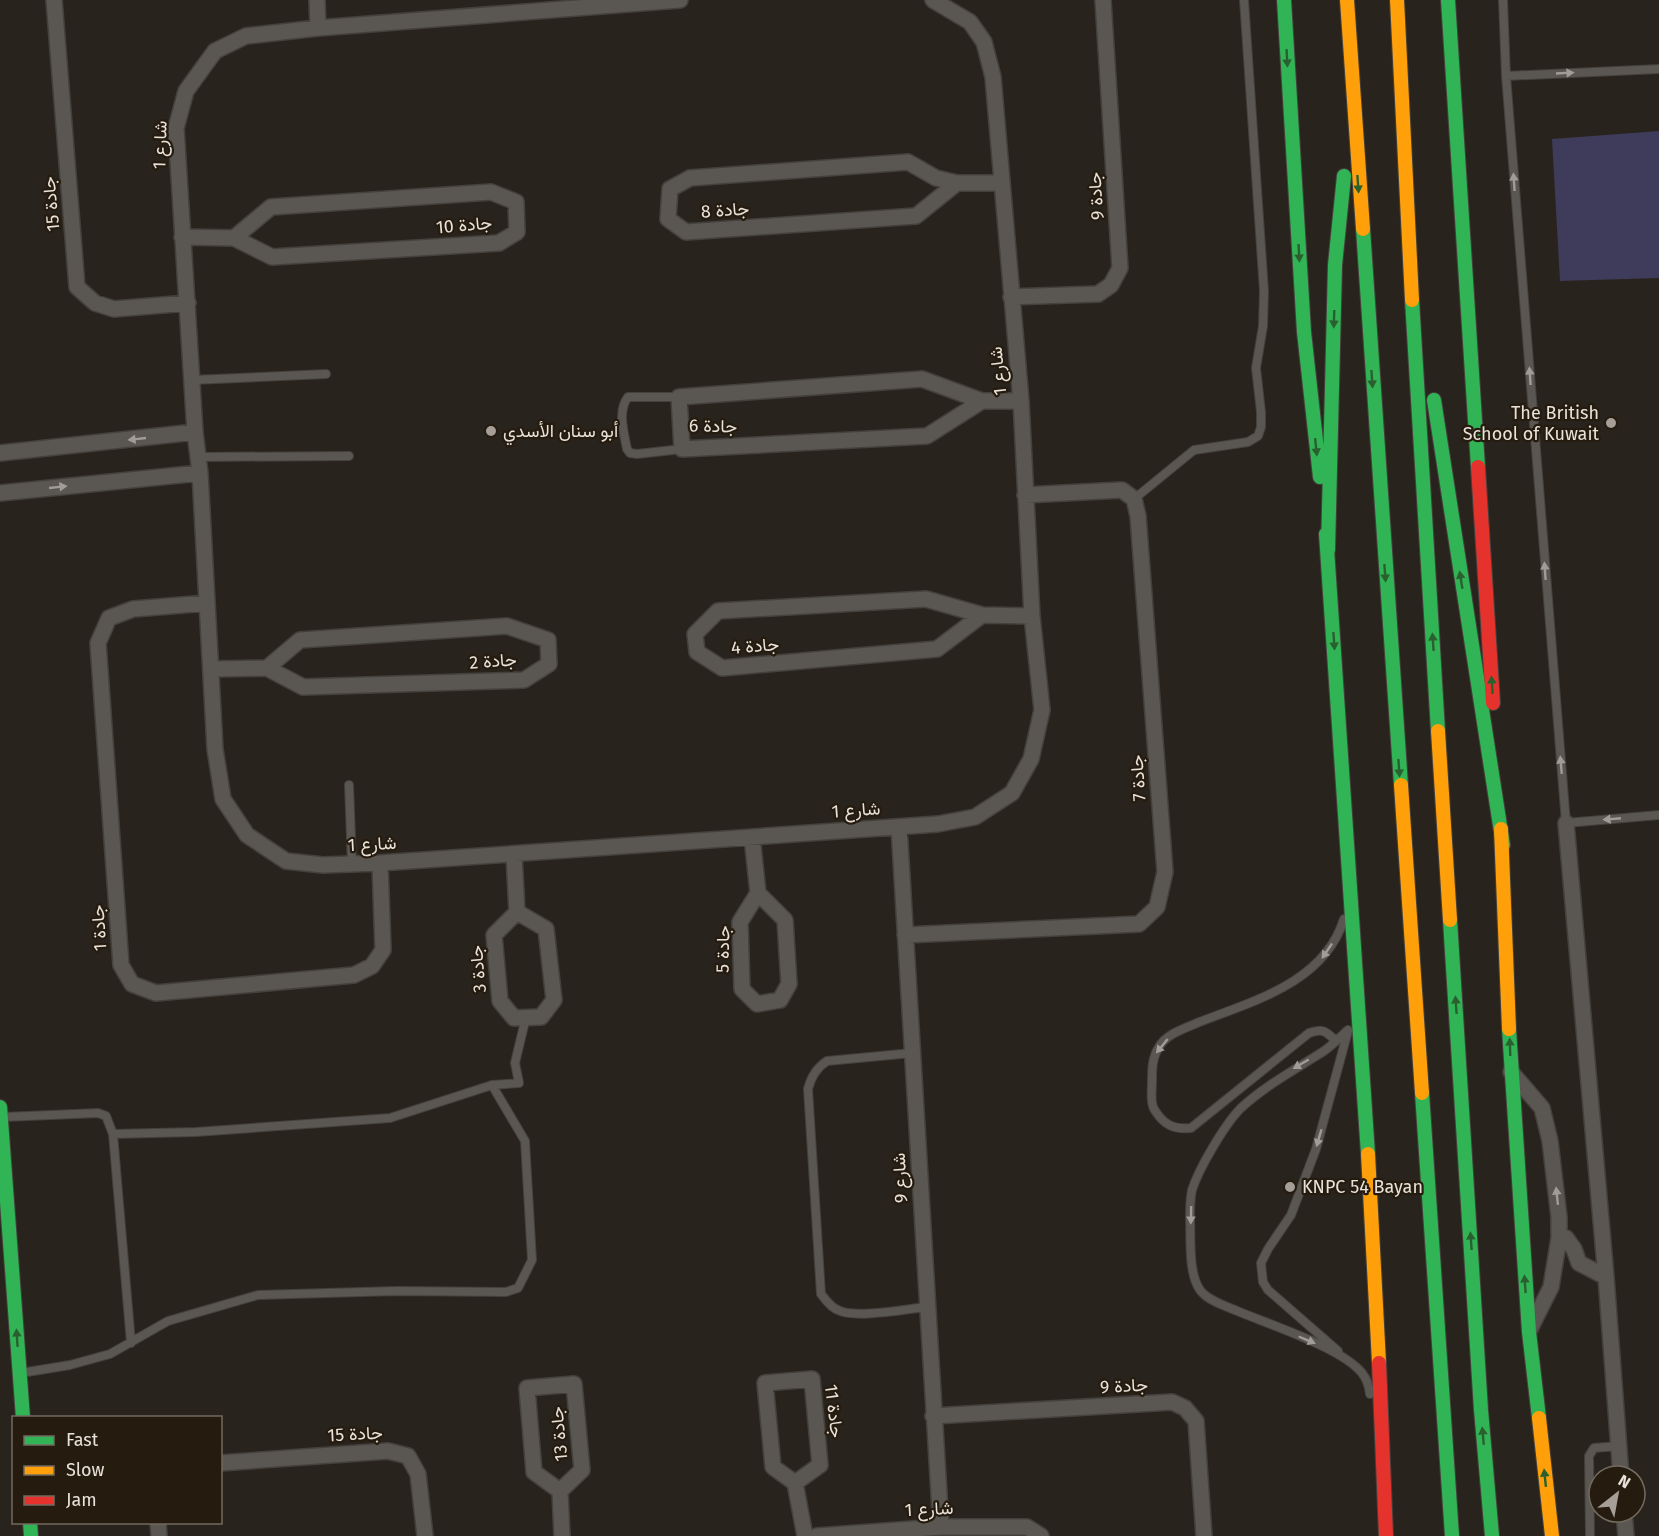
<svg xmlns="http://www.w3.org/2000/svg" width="1659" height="1536" font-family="'Fira Sans',Vazirmatn,sans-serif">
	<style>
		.green { fill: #3f3b5a }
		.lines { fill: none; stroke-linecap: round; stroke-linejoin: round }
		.lane-casing { stroke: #44403b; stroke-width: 10 }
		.street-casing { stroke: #44403b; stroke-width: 18 }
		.fast-casing { stroke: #44403b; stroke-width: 16 }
		.slow-casing { stroke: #44403b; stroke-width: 16 }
		.jam-casing { stroke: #44403b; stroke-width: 16 }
		.lane { stroke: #5a5651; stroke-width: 8 }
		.street { stroke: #5a5651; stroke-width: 15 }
		.fast { stroke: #30b455; stroke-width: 14 }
		.slow { stroke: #ff9f0a; stroke-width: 14 }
		.jam { stroke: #e5322d; stroke-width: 14 }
		.oneway { fill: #2a602e }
		.oneway2 { fill: #a29c96 }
		.poi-dot { fill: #a69f98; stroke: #251b0e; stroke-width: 2 }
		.labels { text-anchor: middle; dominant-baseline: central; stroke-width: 4.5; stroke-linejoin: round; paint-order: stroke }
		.street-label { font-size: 18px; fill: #e9e2da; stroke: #251b0e }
		.poi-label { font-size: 18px; fill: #e9e2da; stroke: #251b0e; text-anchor: start }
	</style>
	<rect width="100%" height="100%" fill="#29231d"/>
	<path class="green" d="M1659 131V278L1560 281 1552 139Z"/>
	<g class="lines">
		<g class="lane-casing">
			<path id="lane" d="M1503 0 1506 76 1566 823 1659 815
				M1506 76 1659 69
				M192 380 326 374
				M679 397H628C617 411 624 433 627 449L630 453 637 454 682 449
				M198 457 349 456
				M1134 499 1194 450 1248 442 1258 436 1261 427V412L1256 368 1263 326 1264 291 1244 0
				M349 785 352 864
				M1348 1030C1340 1037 1333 1045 1324 1051 1296 1069 1266 1085 1241 1108 1225 1124 1199 1168 1192 1190 1190 1199 1190 1209 1190 1218 1191 1238 1188 1273 1200 1290 1207 1300 1225 1306 1235 1310 1267 1324 1341 1347 1362 1373 1366 1378 1369 1386 1370 1394
				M1336 1041C1326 1031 1322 1028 1309 1033L1191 1128C1173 1130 1163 1124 1154 1109 1150 1102 1152 1090 1152 1082 1152 1069 1152 1058 1159 1047 1166 1034 1184 1029 1197 1023 1253 1001 1324 983 1344 919
				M912 1053 827 1061C816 1068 811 1077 808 1089L821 1294C826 1300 830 1307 838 1310 854 1319 906 1309 927 1307
				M4 1117 98 1113 106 1116 113 1134 131 1343
				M113 1134 196 1132 390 1118 492 1085
				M1338 1351 1268 1290 1263 1282 1261 1263 1268 1249 1291 1215 1316 1149 1348 1031
				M21 1373 70 1365 110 1354 168 1321 258 1295 396 1291 506 1292 518 1288 532 1260 525 1141 492 1085 519 1083 515 1063 526 1017
				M1590 1536 1589 1456 1594 1448 1619 1446"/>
		</g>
		<g class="street-casing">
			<path id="street" d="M54 0 77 287 95 303 114 309 188 303
				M317 0 318 28
				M680 0 318 28 246 36 215 51 186 91 176 128 195 432 200 473 215 749 223 799 247 835 286 861 323 865 380 863 938 824 975 817 1012 793 1031 759 1042 710 1032 616 1021 401 993 77 984 42 970 22 933 0
				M957 183 916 216 686 232 668 219 670 189 690 178 908 162 936 178 957 183H1002
				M182 237 234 238 272 257 499 243 517 232 516 202 491 192 271 207 234 238
				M1011 297 1098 294 1111 285 1120 268 1103 0
				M982 401 922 379 679 397 682 449 927 436 982 401H1021
				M0 453 195 432
				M0 493 200 473
				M207 603 133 609 109 618 98 643 121 965 132 984 156 993 354 975 372 966 383 950 380 863
				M982 615 926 599 718 611 695 634 697 652 722 668 937 649 982 615 1032 616
				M212 669 267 668 303 687 524 680 549 664 548 640 507 626 300 640 267 668
				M1566 823 1606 1277 1621 1476
				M899 827 941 1527
				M752 837 758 893 740 922 742 989 757 1004 780 1000 789 984 785 920 758 893
				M514 855 517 912 494 935 500 1001 514 1018 541 1017 554 1000 546 929 517 912
				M905 935 1139 924 1157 907 1165 872 1138 516 1134 499 1122 490 1025 495
				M1511 1072 1542 1108 1550 1141 1559 1217V1238L1551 1287 1530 1329
				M1559 1238H1566L1574 1249 1579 1263 1606 1277
				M574 1384 582 1470 560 1491 534 1472 527 1388Z
				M933 1416 1172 1402 1185 1408 1196 1421 1204 1536
				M220 1463 388 1451 408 1456 418 1474 425 1536
				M795 1483 820 1465 812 1379 765 1383 773 1467 795 1483 805 1536
				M560 1491 562 1536
				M1624 1512 1626 1536
				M158 1522 159 1536
				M817 1536 941 1527H1027L1041 1536"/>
		</g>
		<g class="fast-casing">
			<path id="fast" d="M1284 0 1304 332 1320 477
				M1448 0 1478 467
				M1363 229 1401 785
				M1412 300 1438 731
				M1434 400 1503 845
				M1326 534 1368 1154
				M1328 550 1335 265 1344 176
				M1450 920 1481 1410 1492 1536
				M1509 1029 1529 1332 1539 1418
				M1422 1093 1452 1536
				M0 1107 23 1418
				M30 1522 31 1536"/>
		</g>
		<g class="slow-casing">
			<path id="slow" d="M1347 0 1363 229
				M1397 0 1412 300
				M1438 731 1450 920
				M1401 785 1422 1093
				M1501 829 1509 1029
				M1368 1154 1379 1363
				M1539 1418 1552 1536"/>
		</g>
		<g class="jam-casing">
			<path id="jam" d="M1478 467 1493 703
				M1379 1363 1386 1536"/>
		</g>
		<use href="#lane" class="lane"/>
		<use href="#street" class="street"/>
		<use href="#fast" class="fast"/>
		<use href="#slow" class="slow"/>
		<use href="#jam" class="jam"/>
	</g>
	<defs><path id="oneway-solid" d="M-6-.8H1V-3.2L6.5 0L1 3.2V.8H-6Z" transform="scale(1.5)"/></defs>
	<g class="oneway">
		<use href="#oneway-solid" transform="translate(1287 58) rotate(87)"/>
		<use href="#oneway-solid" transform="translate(1358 184) rotate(86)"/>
		<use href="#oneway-solid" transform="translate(1299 253) rotate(87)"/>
		<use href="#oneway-solid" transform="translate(1334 319) rotate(92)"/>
		<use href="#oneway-solid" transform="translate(1372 379) rotate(86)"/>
		<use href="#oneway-solid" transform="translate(1316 447) rotate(84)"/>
		<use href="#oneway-solid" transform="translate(1385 573) rotate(86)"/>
		<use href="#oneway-solid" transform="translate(1461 580) rotate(-99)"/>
		<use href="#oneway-solid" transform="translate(1334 641) rotate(86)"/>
		<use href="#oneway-solid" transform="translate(1433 642) rotate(-94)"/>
		<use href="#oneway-solid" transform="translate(1492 685) rotate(-94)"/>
		<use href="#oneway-solid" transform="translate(1399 768) rotate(86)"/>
		<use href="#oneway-solid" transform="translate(1456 1005) rotate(-94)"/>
		<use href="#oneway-solid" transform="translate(1510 1047) rotate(-92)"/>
		<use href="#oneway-solid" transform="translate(1471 1241) rotate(-94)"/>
		<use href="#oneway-solid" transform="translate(1525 1284) rotate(-94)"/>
		<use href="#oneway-solid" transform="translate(17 1338) rotate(-94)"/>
		<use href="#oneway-solid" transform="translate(1483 1436) rotate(-95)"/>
		<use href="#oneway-solid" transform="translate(1545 1478) rotate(-96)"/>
	</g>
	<g class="oneway2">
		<use href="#oneway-solid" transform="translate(1565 73) rotate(-3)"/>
		<use href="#oneway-solid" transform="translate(1514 182) rotate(-94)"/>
		<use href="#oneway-solid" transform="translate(1530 376) rotate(-94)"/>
		<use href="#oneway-solid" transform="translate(137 439) rotate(174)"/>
		<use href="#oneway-solid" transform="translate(58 487) rotate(-6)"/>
		<use href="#oneway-solid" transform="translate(1545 571) rotate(-94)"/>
		<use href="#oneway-solid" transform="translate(1561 765) rotate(-95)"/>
		<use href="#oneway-solid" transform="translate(1612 819) rotate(175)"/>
		<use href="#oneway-solid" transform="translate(1327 951) rotate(124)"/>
		<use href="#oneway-solid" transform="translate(1162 1046) rotate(129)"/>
		<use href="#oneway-solid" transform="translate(1301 1064) rotate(150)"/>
		<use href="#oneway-solid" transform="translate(1319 1138) rotate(106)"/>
		<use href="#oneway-solid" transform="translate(1557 1196) rotate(-96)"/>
		<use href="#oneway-solid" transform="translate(1191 1215) rotate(91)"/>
		<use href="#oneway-solid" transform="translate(1307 1340) rotate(23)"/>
	</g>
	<g class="poi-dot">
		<circle cx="1611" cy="423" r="6"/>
		<circle cx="491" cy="431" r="6"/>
		<circle cx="1290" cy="1187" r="6"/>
	</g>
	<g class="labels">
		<g class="street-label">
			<text transform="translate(160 145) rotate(-88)">شارع 1</text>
			<text transform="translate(1096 196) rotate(-94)">جادة 9</text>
			<text transform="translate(51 204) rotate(-95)">جادة 15</text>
			<text transform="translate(725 210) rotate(-4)">جادة 8</text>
			<text transform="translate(464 225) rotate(-5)">جادة 10</text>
			<text transform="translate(998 371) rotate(-96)">شارع 1</text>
			<text transform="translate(713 426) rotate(1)">جادة 6</text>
			<text transform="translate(755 646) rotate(-5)">جادة 4</text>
			<text transform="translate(493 661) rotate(-4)">جادة 2</text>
			<text transform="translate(1138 778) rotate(-94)">جادة 7</text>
			<text transform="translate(856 810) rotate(-4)">شارع 1</text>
			<text transform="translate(372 844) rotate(-3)">شارع 1</text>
			<text transform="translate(99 928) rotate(-94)">جادة 1</text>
			<text transform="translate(723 949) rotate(-89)">جادة 5</text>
			<text transform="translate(478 969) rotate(-95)">جادة 3</text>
			<text transform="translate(900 1178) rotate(-93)">شارع 9</text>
			<text transform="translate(1124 1386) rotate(-3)">جادة 9</text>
			<text transform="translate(834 1411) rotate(83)">جادة 11</text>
			<text transform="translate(355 1434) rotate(-3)">جادة 15</text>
			<text transform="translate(559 1434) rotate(-95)">جادة 13</text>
			<text transform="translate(929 1509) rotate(-3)">شارع 1</text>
		</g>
		<g class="poi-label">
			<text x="1599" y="413" text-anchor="end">The British<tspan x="1599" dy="21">School of Kuwait</tspan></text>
			<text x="503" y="431">أبو سنان الأسدي</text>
			<text x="1302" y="1187">KNPC 54 Bayan</text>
		</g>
	</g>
	<rect x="12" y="1416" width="210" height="108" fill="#251b0e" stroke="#736b60" stroke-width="1.5"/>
	<rect x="24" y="1436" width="30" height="9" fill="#30b455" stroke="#736b60" stroke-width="1.5"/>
	<text x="66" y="1446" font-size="18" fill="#e9e2da">Fast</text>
	<rect x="24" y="1466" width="30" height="9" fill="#ff9f0a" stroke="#736b60" stroke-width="1.5"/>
	<text x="66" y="1476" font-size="18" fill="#e9e2da">Slow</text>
	<rect x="24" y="1496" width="30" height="9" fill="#e5322d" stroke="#736b60" stroke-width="1.5"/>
	<text x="66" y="1506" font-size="18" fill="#e9e2da">Jam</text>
	<g transform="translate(1617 1494) rotate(31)"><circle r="28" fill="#251b0e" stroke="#736b60" stroke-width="1.5"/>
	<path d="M0-4.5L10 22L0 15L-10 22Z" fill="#a69f98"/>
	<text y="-9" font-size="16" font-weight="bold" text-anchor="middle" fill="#e9e2da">N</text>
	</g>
</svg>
